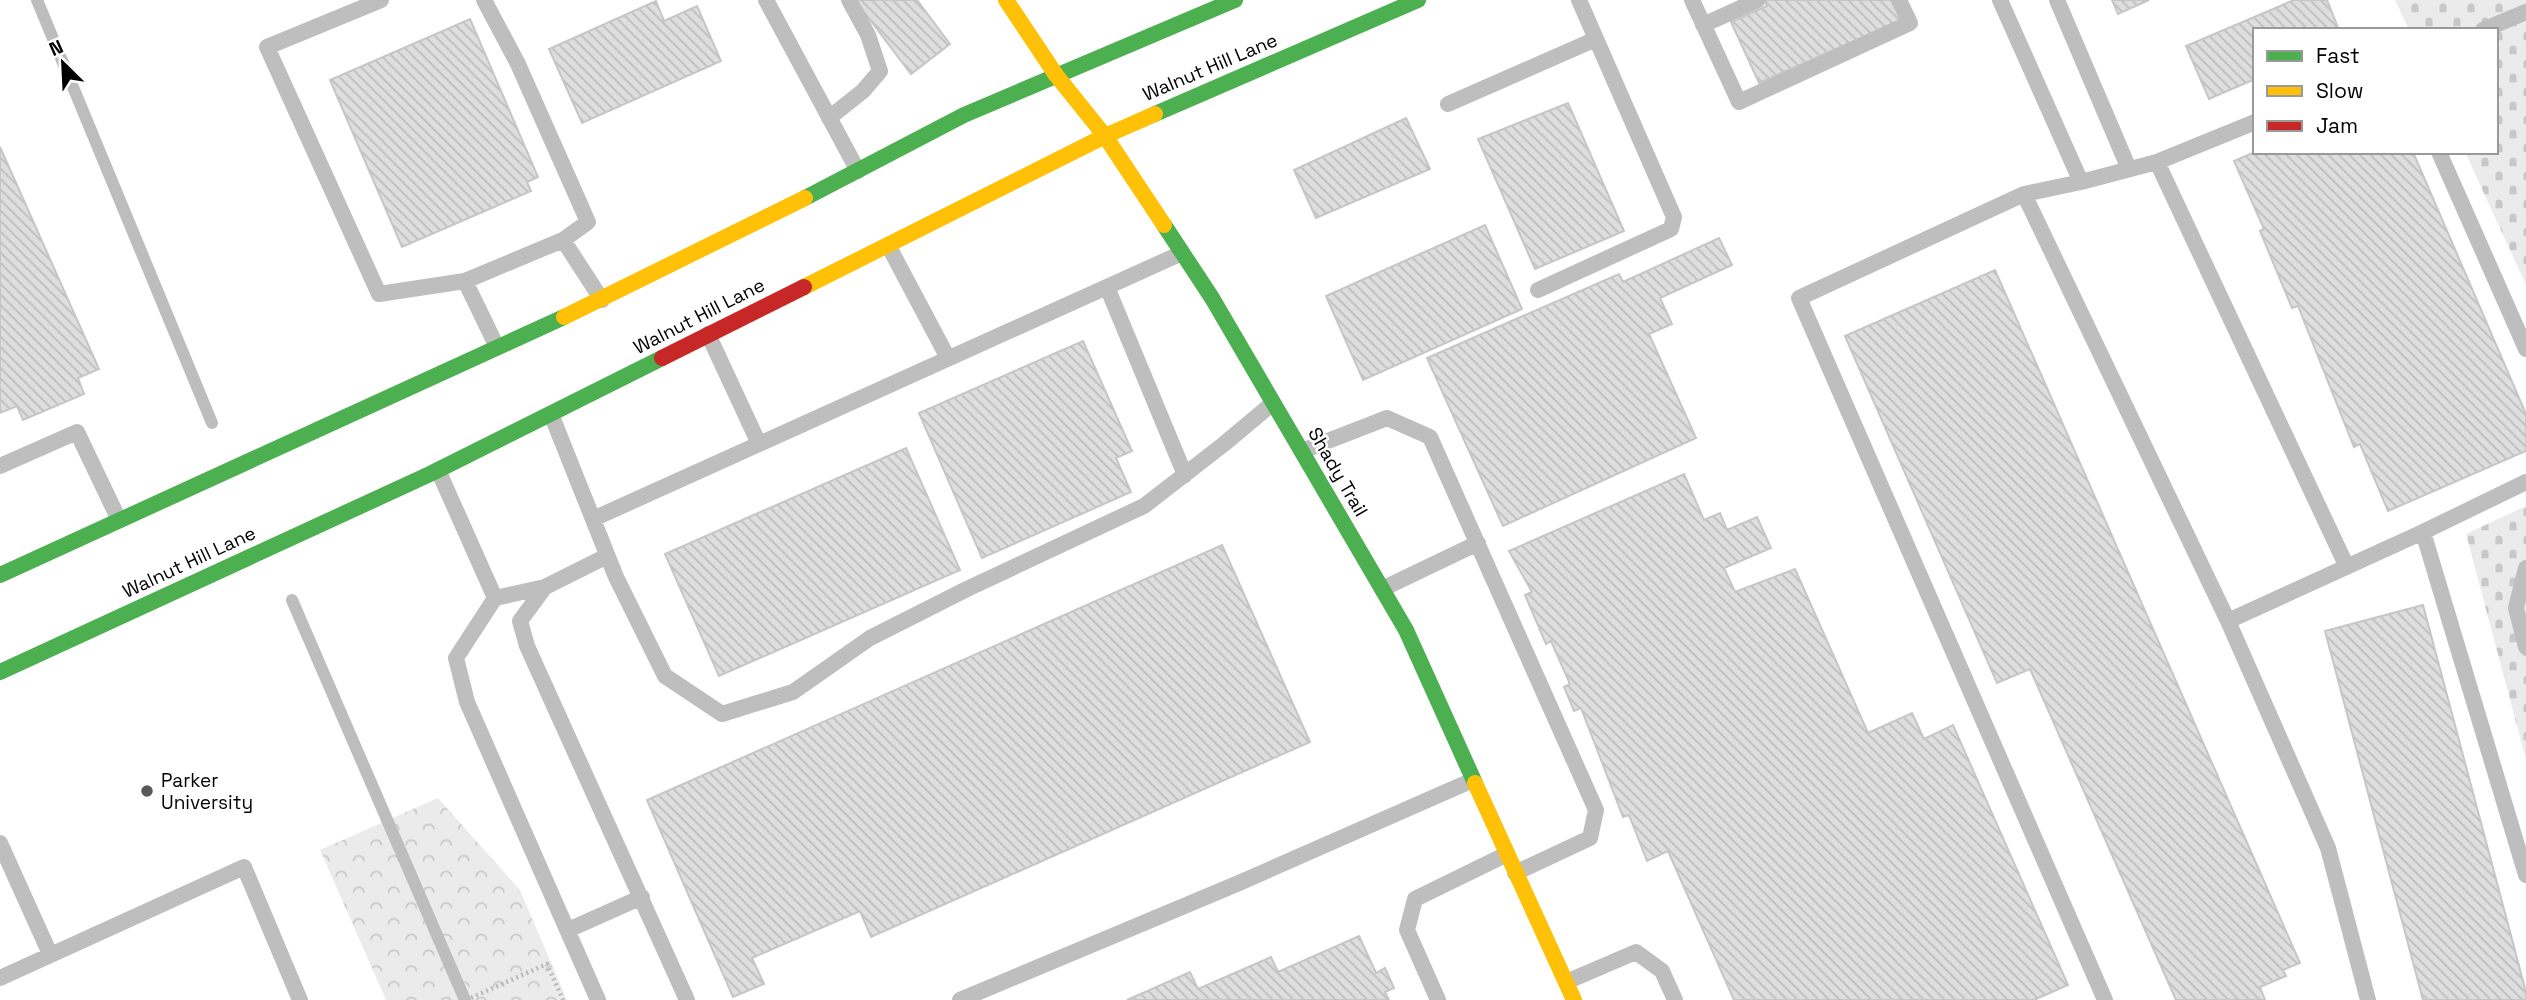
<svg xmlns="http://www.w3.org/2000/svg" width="2526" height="1000" font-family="'Space Grotesk',sans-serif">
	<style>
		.forest { fill: url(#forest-crowns) }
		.cemetery { fill: url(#cemetery-stones) }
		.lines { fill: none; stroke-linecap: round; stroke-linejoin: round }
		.stream { stroke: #bdbdbd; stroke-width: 12 }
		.building { fill: url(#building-back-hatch); stroke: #c6c6c6; stroke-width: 2 }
		.path { stroke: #b9b9b9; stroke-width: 4.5; stroke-dasharray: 2 3.5; stroke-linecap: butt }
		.lane { stroke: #bebebe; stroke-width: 16 }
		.fast { stroke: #4caf50; stroke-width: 16 }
		.slow { stroke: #ffc107; stroke-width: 16 }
		.jam { stroke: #c62828; stroke-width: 16 }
		.poi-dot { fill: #595959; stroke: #fff; stroke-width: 2.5 }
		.labels { text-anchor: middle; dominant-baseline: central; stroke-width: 5; stroke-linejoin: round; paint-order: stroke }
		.street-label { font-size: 19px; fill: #000; stroke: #fff }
		.poi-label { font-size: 19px; fill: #000; stroke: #fff; text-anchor: start }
	</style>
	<defs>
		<pattern id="forest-crowns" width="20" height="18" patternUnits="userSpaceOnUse" patternTransform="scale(1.75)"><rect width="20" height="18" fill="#ebebeb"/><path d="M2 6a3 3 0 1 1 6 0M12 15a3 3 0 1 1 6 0" fill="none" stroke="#c8c8c8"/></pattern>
		<pattern id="cemetery-stones" width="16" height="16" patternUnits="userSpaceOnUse" patternTransform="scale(1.75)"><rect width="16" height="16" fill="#ebebeb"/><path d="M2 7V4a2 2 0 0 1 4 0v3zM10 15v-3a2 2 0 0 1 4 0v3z" fill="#c8c8c8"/></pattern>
		<pattern id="building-back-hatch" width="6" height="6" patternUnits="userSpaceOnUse" patternTransform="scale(1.75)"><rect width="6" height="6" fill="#dedede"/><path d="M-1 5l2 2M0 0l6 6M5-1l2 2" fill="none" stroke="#bdbdbd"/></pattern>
	</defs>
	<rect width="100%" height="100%" fill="#fff"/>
	<path class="forest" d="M438 798 520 890 567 1000H386L320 850Z"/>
	<path class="cemetery" d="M2395 0H2526V285L2465 152H2496V30H2409Z
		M2526 506V760L2466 534Z"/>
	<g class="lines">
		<path class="stream" d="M37 0 212 423
			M292 600 465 1000"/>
	</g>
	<path class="building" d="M855 0H917L950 44 911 74Z
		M1765 0H1893L1902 20 1759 83 1731 22 1767 6Z
		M2112 0H2149L2118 14Z
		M2294 0H2327L2339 30H2255V79L2209 99 2186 46Z
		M656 1 664 21 697 6 721 61 582 123 549 49Z
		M470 19 538 177 527 182 531 191 402 247 330 80Z
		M1568 103 1624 231 1535 269 1478 139Z
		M1406 118 1430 169 1316 218 1294 170Z
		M0 147 99 369 78 378 84 394 23 420 17 406 0 413Z
		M2255 152H2413L2526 414V451L2388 511 2360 444 2354 447 2298 306 2292 308 2260 231 2264 229 2234 161Z
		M1485 225 1522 309 1363 380 1326 296Z
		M1719 238 1732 265 1660 298 1672 324 1649 334 1696 438 1503 526 1427 358 1619 274 1623 282Z
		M1995 270 2300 963 2283 970 2286 976 2260 987 2265 1000H2176L2030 669 1997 683 1845 336Z
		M1083 341 1132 451 1116 458 1131 492 982 558 919 413Z
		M906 448 960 570 719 676 665 554Z
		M1684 474 1704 520 1720 513 1727 530 1757 517 1771 548 1724 568 1735 592 1795 569 1868 733 1912 713 1924 739 1953 725 2068 985 2034 1000H1734L1668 851 1647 861 1629 815 1623 817 1581 708 1574 711 1564 687 1570 684 1551 641 1546 644 1525 595 1532 592 1509 551Z
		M1222 545 1310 742 871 937 860 911 752 958 764 984 733 997 647 800Z
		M2423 605 2526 992V1000H2423L2325 631Z
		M1359 936 1376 973 1385 968 1394 988 1385 992 1389 1000H1127L1190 972 1198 989 1271 957 1278 972Z"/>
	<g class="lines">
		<path class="path" d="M466 1000 547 964 563 1000 566 999"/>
		<path class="lane" d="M381 0 267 47 379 294 465 281 497 347
			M484 0 518 64 588 222 563 240 602 300
			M766 0 858 171
			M1692 0 1739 102 1910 23 1899 0
			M2000 0 2081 182
			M2057 0 2129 169
			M1703 25 1758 0
			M2483 30 2526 12
			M1448 104 1596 39
			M829 118 863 91 880 71 868 35 849 0
			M2255 122 2157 162 2081 182 2024 194 2228 621 2423 532 2526 875
			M2439 152 2526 349
			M2157 162 2347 567
			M2024 194 1799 298 2105 1000
			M888 245 948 358
			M465 281 563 240
			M1107 287 1185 475
			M1538 290 1671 229 1674 217 1579 0
			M708 334 759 444
			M551 414 616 577 665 676 722 714 793 692 870 638 967 589 1144 506 1224 444 1273 403
			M1302 451 1387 418 1430 437 1596 810 1590 838 1515 873
			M0 466 77 432 119 520
			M438 470 495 598 456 658 467 702 598 1000
			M593 519 1182 253
			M2423 532 2526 482
			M2526 568 2516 608 2526 647
			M545 587 520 621 527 646 687 1000
			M1382 589 1478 543
			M495 598 545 587 607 556
			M2228 621 2328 848 2368 1000
			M0 843 50 954
			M568 930 642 897
			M0 978 244 867 300 1000
			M1566 982 1636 952 1662 971 1675 1000
			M960 1000 1239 883 1473 780
			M1438 1000 1407 930 1415 899 1507 854"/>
		<path class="fast" d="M1155 114 1418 0
			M805 198 964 115 1235 0
			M1164 225 1212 298 1406 630 1475 783
			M0 575 564 317
			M0 672 430 474 662 358"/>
		<path class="slow" d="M1006 0 1056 75 1105 136 1164 225
			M804 287 1105 136 1155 114
			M564 317 805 198
			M1475 783 1574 1000"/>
		<path class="jam" d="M662 358 804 287"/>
	</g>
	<circle class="poi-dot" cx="147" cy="791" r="7"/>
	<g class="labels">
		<g class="street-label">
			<text transform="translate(1210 67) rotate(-23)">Walnut Hill Lane</text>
			<text transform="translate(699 316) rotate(-27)">Walnut Hill Lane</text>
			<text transform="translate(1338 472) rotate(60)">Shady Trail</text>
			<text transform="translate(189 562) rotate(-25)">Walnut Hill Lane</text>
		</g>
		<g class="poi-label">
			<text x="161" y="780">Parker<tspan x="161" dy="22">University</tspan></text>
		</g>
	</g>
	<rect x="2253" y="28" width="245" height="126" fill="#ffffff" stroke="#999999" stroke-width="2"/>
	<rect x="2267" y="51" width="35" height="10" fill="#4caf50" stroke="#999999" stroke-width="2"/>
	<text x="2316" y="63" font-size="21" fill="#000000">Fast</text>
	<rect x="2267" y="86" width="35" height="10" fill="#ffc107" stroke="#999999" stroke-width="2"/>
	<text x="2316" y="98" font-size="21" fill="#000000">Slow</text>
	<rect x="2267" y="121" width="35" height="10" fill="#c62828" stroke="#999999" stroke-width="2"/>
	<text x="2316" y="133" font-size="21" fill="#000000">Jam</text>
	<g transform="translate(63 63) rotate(336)" stroke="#ffffff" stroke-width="5" paint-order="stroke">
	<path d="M0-5L12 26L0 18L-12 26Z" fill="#000000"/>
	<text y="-10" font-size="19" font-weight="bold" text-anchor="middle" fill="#000000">N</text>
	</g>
</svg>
